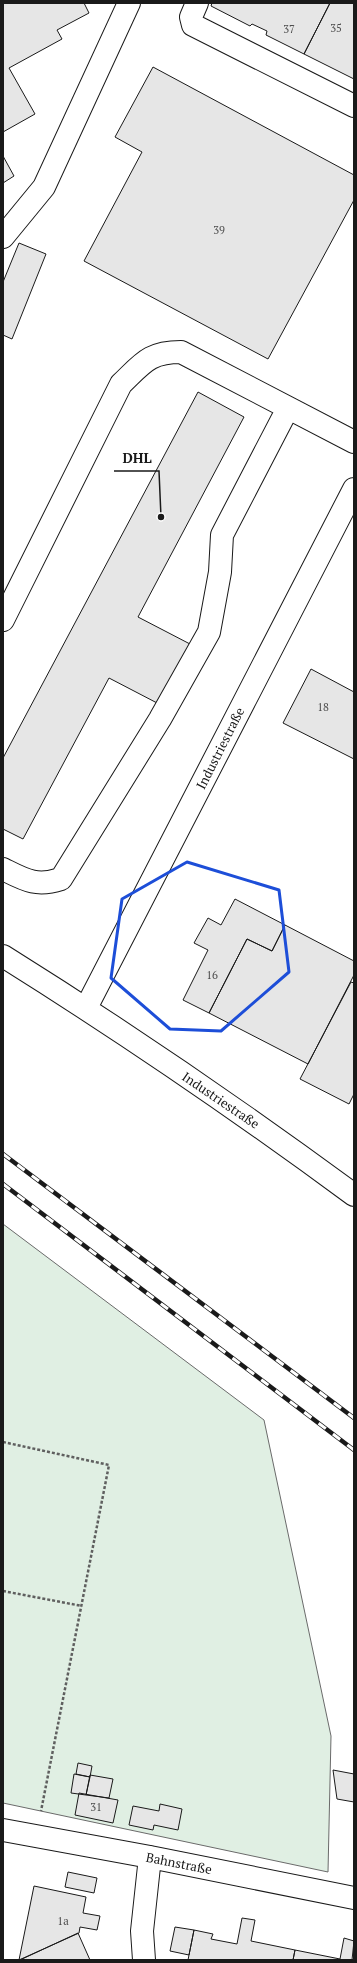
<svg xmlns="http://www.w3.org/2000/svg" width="357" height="1963" font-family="'PT Serif',serif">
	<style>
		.green { fill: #e0efe3; stroke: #6a6a6a }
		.building { fill: #e6e6e6; stroke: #1a1a1a }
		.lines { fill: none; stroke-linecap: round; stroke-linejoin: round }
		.minor-casing { stroke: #1a1a1a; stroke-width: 24 }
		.path { stroke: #5f5f5f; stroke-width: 2.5; stroke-dasharray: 3 2; stroke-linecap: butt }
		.minor { stroke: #fff; stroke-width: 22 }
		.rail-casing { stroke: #1a1a1a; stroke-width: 4.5 }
		.rail { stroke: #fff; stroke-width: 3; stroke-dasharray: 9; stroke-linecap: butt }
		.marked { fill: none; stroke: #1d4ed8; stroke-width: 3; stroke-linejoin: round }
		.labels { text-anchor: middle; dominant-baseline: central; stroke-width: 3; stroke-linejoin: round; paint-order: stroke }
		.number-label { font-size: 11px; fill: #4d4d4d }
		.street-label { font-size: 13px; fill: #1a1a1a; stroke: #fff }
		.leader { fill: none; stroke: #1a1a1a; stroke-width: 1.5 }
		.callout-dot { fill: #1a1a1a; stroke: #fff; stroke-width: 1.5 }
		.callout-label { font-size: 14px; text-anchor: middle; font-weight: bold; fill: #1a1a1a; stroke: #fff; stroke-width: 3; stroke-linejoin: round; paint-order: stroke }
	</style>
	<rect width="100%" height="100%" fill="#fff"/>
	<path class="green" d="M3 1224 264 1420 331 1736 328 1872 3 1803Z"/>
	<path class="building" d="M3 3H84L89 13 57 30 62 39 9 68 35 114 3 132Z
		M212 3H330L304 54 266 35 267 31 252 24 250 26 211 6Z
		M330 3H354V79L304 54Z
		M153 67 354 175V200L268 359 84 261 142 152 115 137Z
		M3 156 14 176 3 183Z
		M19 243 46 254 12 339 3 335V282Z
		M198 392 244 417 138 617 190 644 159 704 109 678 23 839 3 829V758Z
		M311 669 354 692V759L283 723Z
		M235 899 285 925 272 951 247 939 209 1013 183 1000 208 950 194 943 208 918 221 925Z
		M285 925 354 961V975L308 1064 209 1013 247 939 272 951Z
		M351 982 354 983V1094L349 1104 300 1079Z
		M78 1763 92 1766 90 1777 76 1774Z
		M333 1770 354 1774V1802L337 1799Z
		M74 1774 90 1777 86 1795 71 1793Z
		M90 1775 113 1779 109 1798 86 1795Z
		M79 1793 118 1800 113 1823 75 1815Z
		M160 1804 182 1809 178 1830 154 1825 153 1830 129 1825 133 1806 159 1811Z
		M68 1872 97 1878 94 1893 65 1887Z
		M34 1886 86 1897 83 1913 100 1916 97 1930 80 1927 79 1933 19 1960Z
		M242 1918 255 1920 251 1941 295 1950 293 1960H188L194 1930 213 1934 211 1939 237 1944Z
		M175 1927 194 1930 189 1955 170 1951Z
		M78 1933 90 1960H20Z
		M344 1938 354 1941 352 1960H293L295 1950 340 1959Z"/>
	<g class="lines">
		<g class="minor-casing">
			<path id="minor" d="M197 3 191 17 193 25 354 106
				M3 237 44 187 129 3
				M3 620 121 384C143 363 149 352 181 352L354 442
				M3 869C25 880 36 887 61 879L160 719 209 632 220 572 222 535 288 408
				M3 956C123 1031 240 1111 354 1195
				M86 1008 354 489
				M3 1830 150 1857 354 1898
				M144 1960 142 1931 150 1857"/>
		</g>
		<path class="path" d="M3 1442 109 1465 41 1811
			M3 1591 82 1606"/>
		<use href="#minor" class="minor"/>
		<g class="rail-casing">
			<path id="rail" d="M3 1154 354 1418
				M3 1184 354 1450"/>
		</g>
		<use href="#rail" class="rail"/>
	</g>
	<path class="marked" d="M187 862 279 890 289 972 221 1031 170 1029 111 978 122 899Z"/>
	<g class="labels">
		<g class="number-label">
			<text x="336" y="28">35</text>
			<text x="289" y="29">37</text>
			<text x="219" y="230">39</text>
			<text x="323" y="707">18</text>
			<text x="212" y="975">16</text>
			<text x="96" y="1807">31</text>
			<text x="63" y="1921">1a</text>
		</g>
		<g class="street-label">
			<text transform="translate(220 748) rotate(-63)">Industriestraße</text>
			<text transform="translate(221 1100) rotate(34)">Industriestraße</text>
			<text transform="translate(179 1863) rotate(11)">Bahnstraße</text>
		</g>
	</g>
	<path class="leader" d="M161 517L159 471H114"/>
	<circle class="callout-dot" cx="161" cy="517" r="4"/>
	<g class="callout-label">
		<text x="137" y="463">DHL</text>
	</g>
	<rect width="357" height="1963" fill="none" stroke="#1a1a1a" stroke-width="8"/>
</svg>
